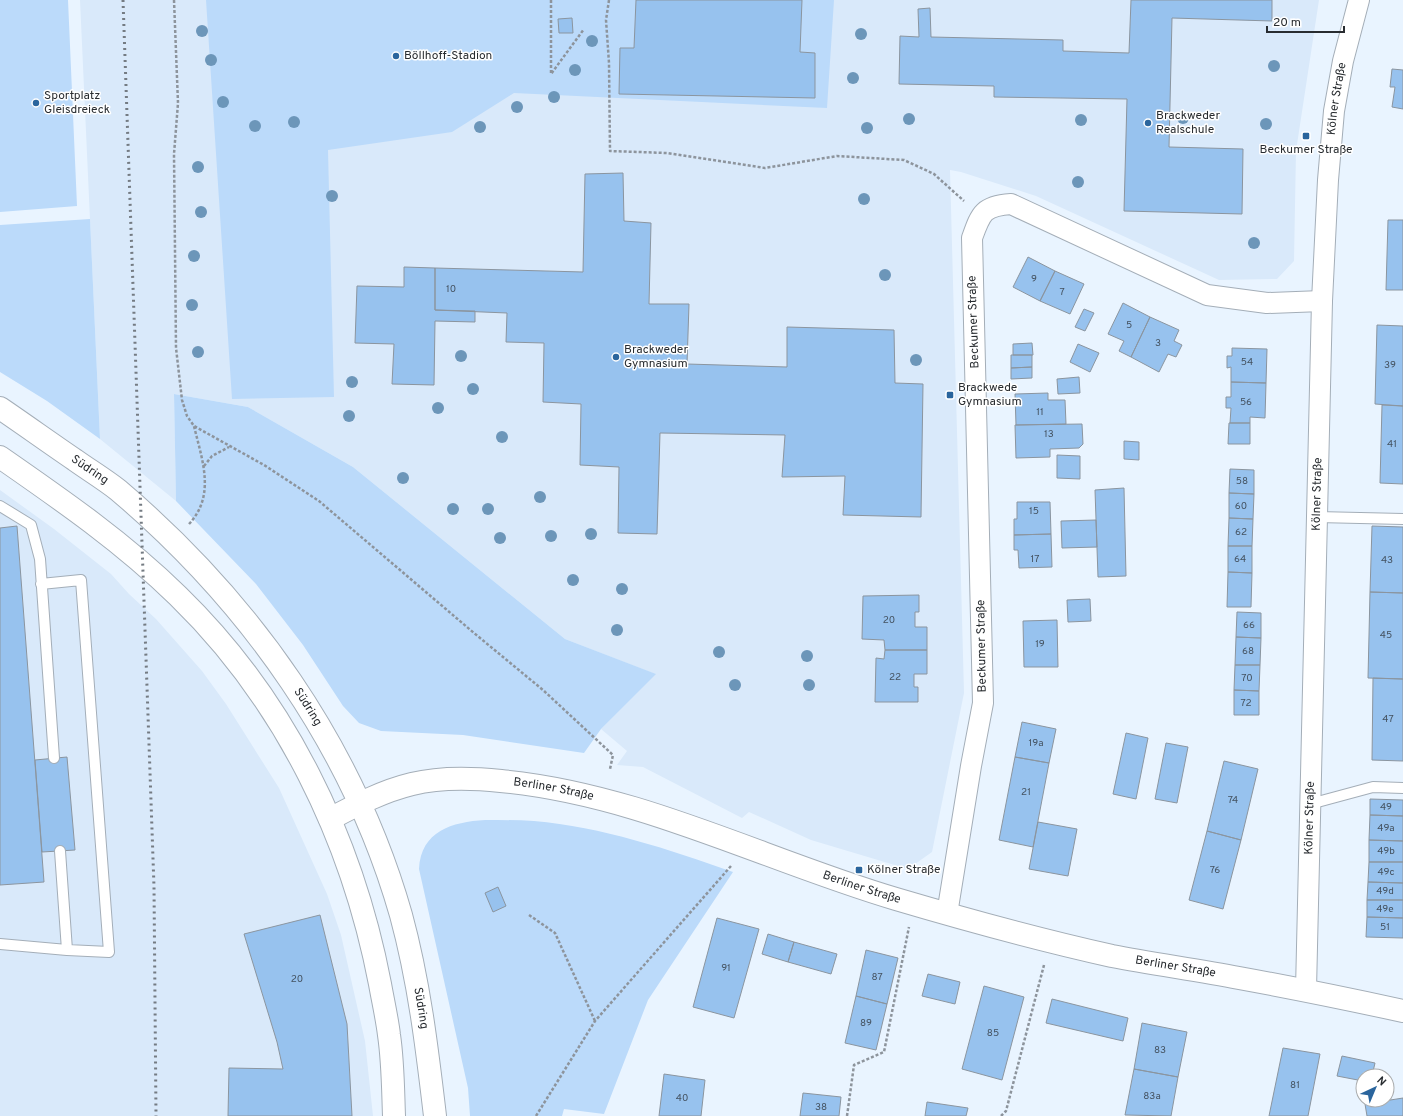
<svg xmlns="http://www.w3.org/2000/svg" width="1403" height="1116" font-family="Overpass,sans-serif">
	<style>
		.built { fill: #d9e9fa }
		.green { fill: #bbdafa }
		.building { fill: #97c2ee; stroke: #8b959f }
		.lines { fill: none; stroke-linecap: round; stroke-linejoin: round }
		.lane-casing { stroke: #a4aeb8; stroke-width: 12 }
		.street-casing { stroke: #a4aeb8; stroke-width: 22 }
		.secondary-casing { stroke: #a4aeb8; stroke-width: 24 }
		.path { stroke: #8d949c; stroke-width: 2.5; stroke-dasharray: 3 2; stroke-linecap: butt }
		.lane { stroke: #fff; stroke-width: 10 }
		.street { stroke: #fff; stroke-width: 20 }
		.secondary { stroke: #fff; stroke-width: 22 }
		.rail { stroke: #747b82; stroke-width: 3; stroke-dasharray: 2 4; stroke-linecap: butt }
		.tree { fill: #6c96b9 }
		.poi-dot { fill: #2a659d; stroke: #fff; stroke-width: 1.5 }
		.labels { text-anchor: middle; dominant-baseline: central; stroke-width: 3; stroke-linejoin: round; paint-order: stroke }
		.number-label { font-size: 10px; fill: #445260 }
		.poi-label { font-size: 12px; fill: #282c30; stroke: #fff; text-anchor: start }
		.street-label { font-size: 12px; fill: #282c30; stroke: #fff }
	</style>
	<rect width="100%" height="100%" fill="#e9f4ff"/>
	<path class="built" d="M80 0H1319L1296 151 1294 261 1277 279 1219 280 1036 196 961 172 950 170 964 693 932 852 908 869 811 840 749 812 742 818 643 767 617 765 627 751 601 729 655 674 565 639 353 467 248 407 174 394 176 501 100 439Z
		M0 490 54 529 111 574 129 594 156 619 202 671 226 704 279 788 327 894 341 935 365 1041 373 1116H0Z"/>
	<path class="green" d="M0 0H68L77 206 0 212Z
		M206 0H834L827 108 514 93 452 132 328 150 334 397 232 399Z
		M90 219 100 439 47 401 0 372V225Z
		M174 394 248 407 353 467 565 639 656 674 601 729 584 753 463 735 381 731 359 723 343 706 303 645 256 584 176 501Z
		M485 820C501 820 518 820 534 821 602 827 668 849 733 872L648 1000 604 1114 564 1109 562 1116H470L468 1088 419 869C421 831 452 822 485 820Z"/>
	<path class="building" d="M636 0H802L800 52 815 53V98L619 94 620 48H634Z
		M1131 0H1272V21L1172 18 1169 147 1243 149 1242 214 1124 211 1127 99 994 97V86L899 84 900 36 919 37 918 9 930 8 931 37 1063 40V51L1129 53Z
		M572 18 573 33H559L558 19Z
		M1392 69 1403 70V109L1392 107 1395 87H1390Z
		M623 173 624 221 651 223 649 304H689L687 364 787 367V327L894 330 895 383 923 384 921 517 843 515 845 476 782 477 785 435 660 433 657 534 618 533 619 467 580 465 581 404 543 402 544 343 506 342 507 313 435 310V268L583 272 585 174Z
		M1388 220H1403V290H1386Z
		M1028 257 1055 271 1040 301 1013 287Z
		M404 267 435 268V310L475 311V322L435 321 434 385 392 384 394 344 355 343 357 286 404 287Z
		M1055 271 1084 284 1070 314 1040 301Z
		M1123 303 1150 317 1131 357 1119 351 1124 341 1108 334Z
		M1084 309 1094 313 1085 331 1075 327Z
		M1150 317 1179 330 1174 341 1182 345 1176 357 1168 354 1159 372 1131 357Z
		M1377 325 1403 326V406L1375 404Z
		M1032 343 1033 355H1013V344Z
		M1078 344 1099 353 1090 372 1070 362Z
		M1232 348 1267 349 1266 383 1231 382V367L1227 368V356H1232Z
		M1011 355H1032V367L1011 368Z
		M1032 367V378L1011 379V368Z
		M1079 377 1080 393 1058 394 1057 379Z
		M1231 382 1266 383 1265 418 1250 417V423H1230L1231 408H1226V397H1231Z
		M1048 393V400H1065L1066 424 1016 425 1015 394Z
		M1382 405 1403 406V484L1380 483Z
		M1229 423H1250V444H1228Z
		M1082 424 1083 444 1079 448 1050 449V457L1016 458 1015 425Z
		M1124 441 1139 442V460L1124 459Z
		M1057 455 1080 456V479L1057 478Z
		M1230 469 1254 470V494L1229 493Z
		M1124 488 1126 576 1098 577 1095 490Z
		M1229 493 1254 494 1253 519 1229 518Z
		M1017 502H1050L1051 534 1014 535V519H1017Z
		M1229 518 1253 519 1252 546H1228Z
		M1096 520 1097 547 1062 548 1061 521Z
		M17 526 44 882 0 885V528Z
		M1372 526 1403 527V593L1370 592Z
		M1051 534 1052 567 1019 568 1018 550H1014V535Z
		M1228 546H1252V573L1228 572Z
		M1228 572 1252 573 1251 607H1227Z
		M1370 592 1403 593V679L1368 678Z
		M919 595V612H915V627H927V650H885L884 640 862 639 863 596Z
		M1090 599 1091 621 1068 622 1067 600Z
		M1237 612 1261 613V638L1236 637Z
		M1057 620 1058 667H1024L1023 621Z
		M1236 637 1261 638 1260 665H1235Z
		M885 650H927V674H914V687H918V702H875L876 658 884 659Z
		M1235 665H1260L1259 691 1234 690Z
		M1373 678 1403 679V761L1372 760Z
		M1234 690 1259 691V715H1234Z
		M1022 722 1056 729 1049 763 1015 757Z
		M1126 733 1148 738 1136 799 1113 794Z
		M1166 743 1188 747 1177 803 1155 799Z
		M67 757 75 850 42 852 35 760Z
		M1015 757 1049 763 1033 847 999 840Z
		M1224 761 1258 769 1241 840 1207 831Z
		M1370 799 1403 800V816L1370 815Z
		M1370 815 1403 816V841L1369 840Z
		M1038 822 1077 829 1068 876 1029 869Z
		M1207 831 1241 840 1223 909 1189 900Z
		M1369 840 1403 841V862H1369Z
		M1369 862H1403V883L1368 882Z
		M1368 882 1403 883V900H1367Z
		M498 887 506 906 493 912 485 893Z
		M1367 900H1403V918L1367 917Z
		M320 915 347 1024 352 1116H228L229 1068 283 1069 277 1042 244 934Z
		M1367 917 1403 918V938L1366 937Z
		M717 918 759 929 734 1018 693 1007Z
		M768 934 794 942 788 962 762 954Z
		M794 942 837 954 831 974 788 962Z
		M866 950 898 958 887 1004 856 996Z
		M928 974 960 982 955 1004 922 996Z
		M984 986 1024 997 1002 1080 962 1069Z
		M856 996 887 1004 876 1050 845 1043Z
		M1052 999 1128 1018 1123 1041 1046 1023Z
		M1142 1023 1187 1032 1178 1077 1134 1069Z
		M1283 1048 1320 1054 1308 1116H1269Z
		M1342 1056 1375 1063 1372 1076H1363V1081L1337 1076Z
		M1134 1069 1178 1077 1171 1116 1125 1115Z
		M664 1074 705 1080 701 1116H659Z
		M803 1093 841 1097 839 1116H800Z
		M1403 1098V1116H1367L1365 1104Z
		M927 1102 968 1108 966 1116H925Z"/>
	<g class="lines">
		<g class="lane-casing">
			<path id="lane" d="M0 506 31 525 40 559 54 758
				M1317 517 1403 519
				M41 584 81 580 109 952 67 950
				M1310 804 1373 787 1403 788
				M0 944 67 950 60 851"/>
		</g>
		<g class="street-casing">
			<g id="street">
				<path d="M947 914 971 766 983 703 972 238C981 213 983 206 1011 204L1207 295 1267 303 1322 301"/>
				<path id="s1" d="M1306 990 1322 301 1328 180 1334 111 1343 61 1359 0"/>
			</g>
		</g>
		<g class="secondary-casing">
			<g id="secondary">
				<path id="s2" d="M0 408C25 425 50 443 75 460 89 470 104 479 118 490 250 602 353 747 401 915 419 981 427 1048 435 1116"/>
				<path d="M0 457C62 500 124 543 178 596 285 700 352 838 380 984 383 1001 387 1018 389 1035 393 1062 393 1089 394 1116"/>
				<path id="s3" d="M330 819C356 805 383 791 412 784 440 777 473 778 501 781 640 794 764 860 896 899 967 920 1040 940 1112 956 1154 964 1197 970 1239 978 1294 988 1348 999 1403 1011"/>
			</g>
		</g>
		<path class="path" d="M174 0 178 103 174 154 176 348 182 400 187 416 194 426 264 465 319 501 474 633 543 690 613 755 610 769
			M551 0V74L584 29
			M609 0 606 20 609 63 610 151 667 153 765 168 837 156 904 160 934 174 964 201
			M204 466 212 456 229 447
			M189 524C216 495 202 460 194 426
			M529 915 555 933 595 1021
			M536 1116 595 1021 731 866
			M847 1116 854 1065 884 1052 909 927
			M1001 1116 1006 1111 1044 965"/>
		<use href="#lane" class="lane"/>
		<use href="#street" class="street"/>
		<use href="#secondary" class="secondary"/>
		<path class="rail" d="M123 0 154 887 156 1116"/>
	</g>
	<g class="tree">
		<circle cx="202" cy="31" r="6"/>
		<circle cx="861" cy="34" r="6"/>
		<circle cx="592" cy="41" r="6"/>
		<circle cx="211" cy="60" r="6"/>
		<circle cx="1274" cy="66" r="6"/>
		<circle cx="575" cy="70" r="6"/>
		<circle cx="853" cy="78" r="6"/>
		<circle cx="554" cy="97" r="6"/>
		<circle cx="223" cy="102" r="6"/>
		<circle cx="517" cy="107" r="6"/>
		<circle cx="1183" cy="118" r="6"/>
		<circle cx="909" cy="119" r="6"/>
		<circle cx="1081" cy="120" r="6"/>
		<circle cx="294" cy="122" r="6"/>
		<circle cx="1266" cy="124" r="6"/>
		<circle cx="255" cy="126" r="6"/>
		<circle cx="480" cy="127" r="6"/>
		<circle cx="867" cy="128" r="6"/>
		<circle cx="198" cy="167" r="6"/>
		<circle cx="1078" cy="182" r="6"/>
		<circle cx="332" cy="196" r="6"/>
		<circle cx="864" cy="199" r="6"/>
		<circle cx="201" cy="212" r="6"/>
		<circle cx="1254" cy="243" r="6"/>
		<circle cx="194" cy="256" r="6"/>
		<circle cx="885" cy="275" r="6"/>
		<circle cx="192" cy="305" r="6"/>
		<circle cx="198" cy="352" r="6"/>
		<circle cx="461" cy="356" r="6"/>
		<circle cx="916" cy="360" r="6"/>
		<circle cx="352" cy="382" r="6"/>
		<circle cx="473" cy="389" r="6"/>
		<circle cx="438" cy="408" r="6"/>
		<circle cx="349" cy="416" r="6"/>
		<circle cx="502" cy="437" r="6"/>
		<circle cx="403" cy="478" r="6"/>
		<circle cx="540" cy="497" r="6"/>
		<circle cx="453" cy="509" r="6"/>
		<circle cx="488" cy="509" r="6"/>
		<circle cx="591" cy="534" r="6"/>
		<circle cx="551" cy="536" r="6"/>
		<circle cx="500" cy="538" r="6"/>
		<circle cx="573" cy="580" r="6"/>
		<circle cx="622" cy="589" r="6"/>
		<circle cx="617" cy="630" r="6"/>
		<circle cx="719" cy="652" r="6"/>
		<circle cx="807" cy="656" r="6"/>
		<circle cx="735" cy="685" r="6"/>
		<circle cx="809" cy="685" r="6"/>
	</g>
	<g class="poi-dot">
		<circle cx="396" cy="56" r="4"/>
		<circle cx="36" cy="103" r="4"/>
		<circle cx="1148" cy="123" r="4"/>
		<rect x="1302" y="132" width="8" height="8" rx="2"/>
		<circle cx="616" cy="357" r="4"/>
		<rect x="946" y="391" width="8" height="8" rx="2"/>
		<rect x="855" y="866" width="8" height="8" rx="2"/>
	</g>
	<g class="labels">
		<g class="number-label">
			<text x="1034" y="279">9</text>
			<text x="451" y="289">10</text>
			<text x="1062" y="292">7</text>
			<text x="1129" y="325">5</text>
			<text x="1158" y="343">3</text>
			<text x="1247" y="362">54</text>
			<text x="1390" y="365">39</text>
			<text x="1246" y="402">56</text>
			<text x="1040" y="412">11</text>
			<text x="1049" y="434">13</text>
			<text x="1392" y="444">41</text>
			<text x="1242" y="481">58</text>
			<text x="1241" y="506">60</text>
			<text x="1034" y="511">15</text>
			<text x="1241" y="532">62</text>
			<text x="1035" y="559">17</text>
			<text x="1240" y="559">64</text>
			<text x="1387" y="560">43</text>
			<text x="889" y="620">20</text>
			<text x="1249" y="625">66</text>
			<text x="1386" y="635">45</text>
			<text x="1040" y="644">19</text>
			<text x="1248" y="651">68</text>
			<text x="895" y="677">22</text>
			<text x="1247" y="678">70</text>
			<text x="1246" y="703">72</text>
			<text x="1388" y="719">47</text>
			<text x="1036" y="743">19a</text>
			<text x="1026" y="792">21</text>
			<text x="1233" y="800">74</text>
			<text x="1386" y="807">49</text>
			<text x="1386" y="828">49a</text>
			<text x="1386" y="851">49b</text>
			<text x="1215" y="870">76</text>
			<text x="1386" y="872">49c</text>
			<text x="1385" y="891">49d</text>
			<text x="1385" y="909">49e</text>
			<text x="1385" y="927">51</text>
			<text x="726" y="968">91</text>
			<text x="877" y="977">87</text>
			<text x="297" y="979">20</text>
			<text x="866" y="1023">89</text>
			<text x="993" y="1033">85</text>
			<text x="1160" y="1050">83</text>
			<text x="1295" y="1085">81</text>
			<text x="1152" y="1096">83a</text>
			<text x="682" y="1098">40</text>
			<text x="821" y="1107">38</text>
		</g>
		<g class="poi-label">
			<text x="404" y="56">Böllhoff-Stadion</text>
			<text x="44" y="96">Sportplatz<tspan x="44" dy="14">Gleisdreieck</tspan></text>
			<text x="1156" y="116">Brackweder<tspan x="1156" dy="14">Realschule</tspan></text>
			<text x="1306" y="150" text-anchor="middle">Beckumer Straße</text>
			<text x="624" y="350">Brackweder<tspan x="624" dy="14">Gymnasium</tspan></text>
			<text x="958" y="388">Brackwede<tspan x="958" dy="14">Gymnasium</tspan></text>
			<text x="867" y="870">Kölner Straße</text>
		</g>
		<g class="street-label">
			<text stroke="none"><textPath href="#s1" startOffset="892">Kölner Straße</textPath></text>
			<text transform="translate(974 322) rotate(-92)">Beckumer Straße</text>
			<text stroke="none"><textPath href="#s2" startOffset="109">Südring</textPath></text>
			<text stroke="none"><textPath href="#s1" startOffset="496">Kölner Straße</textPath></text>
			<text transform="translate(982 646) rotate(-91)">Beckumer Straße</text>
			<text stroke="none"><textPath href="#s2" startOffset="433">Südring</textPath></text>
			<text stroke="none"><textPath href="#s3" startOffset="232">Berliner Straße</textPath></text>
			<text stroke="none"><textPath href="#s1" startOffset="172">Kölner Straße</textPath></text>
			<text stroke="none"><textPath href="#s3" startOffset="556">Berliner Straße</textPath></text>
			<text stroke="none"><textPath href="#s3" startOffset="880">Berliner Straße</textPath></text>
			<text stroke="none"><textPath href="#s2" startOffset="757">Südring</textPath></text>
		</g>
	</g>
	<g transform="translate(1375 1088) rotate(44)"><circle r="19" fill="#ffffff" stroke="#a9abac"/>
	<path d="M0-3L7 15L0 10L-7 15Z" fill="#2a659d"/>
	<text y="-6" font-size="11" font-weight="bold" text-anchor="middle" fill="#282c30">N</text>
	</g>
	<path d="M1267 26v6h77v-6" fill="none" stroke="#282c30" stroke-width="2"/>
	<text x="1273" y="26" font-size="12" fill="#282c30" stroke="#ffffff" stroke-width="3" paint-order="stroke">20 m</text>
</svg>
